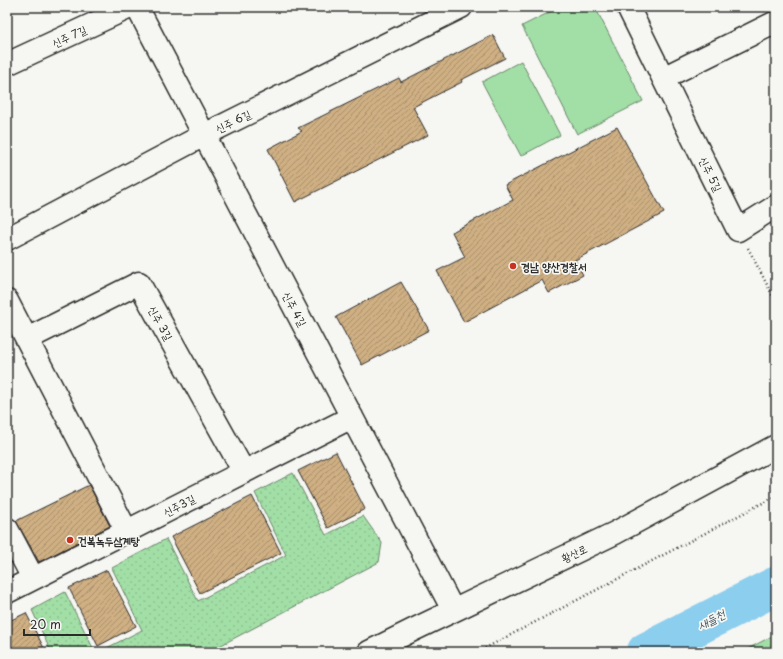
<svg xmlns="http://www.w3.org/2000/svg" width="783" height="659" font-family="'Playpen Sans','Poor Story',sans-serif">
	<style>
		.grass { fill: url(#grass-dots); stroke: #668568 }
		.park { fill: url(#park-tufts); stroke: #668568 }
		.garden { fill: #a2dfa6; stroke: #668568 }
		.lines { fill: none; stroke-linecap: round; stroke-linejoin: round }
		.river { stroke: #8cceee; stroke-width: 39 }
		.building { fill: url(#building-hatch); stroke: #2b2b2b }
		.minor-casing { stroke: #2b2b2b; stroke-width: 25 }
		.secondary-casing { stroke: #2b2b2b; stroke-width: 25 }
		.path { stroke: #2b2b2b; stroke-width: 2.5; stroke-dasharray: 1 3; stroke-linecap: butt }
		.minor { stroke: #f6f6f2; stroke-width: 22 }
		.secondary { stroke: #f6f6f2; stroke-width: 22 }
		.poi-dot { fill: #c8321e; stroke: #f6f6f2; stroke-width: 1.5 }
		.labels { text-anchor: middle; dominant-baseline: central; stroke-width: 3.5; stroke-linejoin: round; paint-order: stroke }
		.street-label { font-size: 11px; fill: #2b2b2b; stroke: #f6f6f2 }
		.poi-label { font-size: 11px; font-weight: bold; fill: #2b2b2b; stroke: #f6f6f2; text-anchor: start }
		.water-label { font-size: 12px; font-style: italic; fill: #43545c; stroke: #f6f6f2 }
	</style>
	<defs>
		<pattern id="grass-dots" width="8" height="8" patternUnits="userSpaceOnUse"><rect width="8" height="8" fill="#a2dfa6"/><path d="M2 2h.1M6 6h.1" fill="none" stroke="#8cc08f" stroke-width="1.8" stroke-linecap="round"/></pattern>
		<pattern id="park-tufts" width="24" height="20" patternUnits="userSpaceOnUse"><rect width="24" height="20" fill="#a2dfa6"/><path d="M3 7l-1-3M5 7V3M7 7l1-3M15 17l-1-3M17 17v-4M19 17l1-3" fill="none" stroke="#8cc08f"/></pattern>
		<pattern id="building-hatch" width="6" height="6" patternUnits="userSpaceOnUse"><rect width="6" height="6" fill="#cfaf83"/><path d="M-1 1l2-2M0 6l6-6M5 7l2-2" fill="none" stroke="#a88f6b"/></pattern>
	</defs>
	<rect width="100%" height="100%" fill="#f6f6f2"/>
	<filter id="ink" filterUnits="userSpaceOnUse"><feTurbulence type="fractalNoise" baseFrequency=".025" numOctaves="2"/><feDisplacementMap in="SourceGraphic" scale="8" xChannelSelector="R" yChannelSelector="G"/><feConvolveMatrix kernelMatrix="1 2 1 2 8 2 1 2 1" color-interpolation-filters="sRGB"/></filter>
	<g filter="url(#ink)">
		<path class="grass" d="M293 473 326 535 363 516 382 543 379 562 208 652H99L142 630 112 568 166 539 198 601 286 555 255 493Z
			M65 592 95 652H51L32 610Z"/>
		<path class="park" d="M776 634V652H742Z"/>
		<path class="garden" d="M560 7H595L643 101 577 134 522 26Z
			M521 61 560 135 521 156 482 82Z"/>
		<g class="lines">
			<path class="river" d="M646 652 776 586"/>
		</g>
		<path class="building" d="M493 35 505 58 461 80 462 82 413 107 428 135 295 202 268 149 302 131 298 128 399 78 401 82Z
			M617 127 664 213 575 260 583 275 549 293 542 280 464 322 437 271 465 257 452 232 513 200 505 185Z
			M401 282 429 330 362 365 336 317Z
			M336 452 365 509 328 528 298 471Z
			M89 485 110 526 39 562 16 521Z
			M252 496 281 553 200 593 171 537Z
			M107 570 136 626 98 646 69 588Z
			M26 613 46 652H7V622Z"/>
		<g class="lines">
			<g class="minor-casing">
				<path id="minor" d="M137 7 453 610
					M628 7 738 230 776 206
					M7 64 130 7
					M663 78 776 22
					M7 239 204 135 461 7
					M7 301 127 532
					M27 339 139 283 244 472
					M7 529 33 578
					M7 592 352 417"/>
			</g>
			<g class="secondary-casing">
				<path id="secondary" d="M369 652 413 630 615 533 776 446"/>
			</g>
			<path class="path" d="M748 248 776 302
				M478 652 776 496"/>
			<use href="#minor" class="minor"/>
			<use href="#secondary" class="secondary"/>
		</g>
	</g>
	<g class="poi-dot">
		<circle cx="513" cy="266" r="4"/>
		<circle cx="70" cy="540" r="4"/>
	</g>
	<g class="labels">
		<g class="street-label">
			<text transform="translate(69 36) rotate(-25)">신주 7길</text>
			<text transform="translate(233 121) rotate(-26)">신주 6길</text>
			<text transform="translate(711 174) rotate(64)">신주 5길</text>
			<text transform="translate(295 309) rotate(62)">신주 4길</text>
			<text transform="translate(161 323) rotate(61)">신주 3길</text>
			<text transform="translate(179 505) rotate(-27)">신주3길</text>
			<text transform="translate(574 553) rotate(-25)">황산로</text>
		</g>
		<g class="poi-label">
			<text x="521" y="266">경남 양산경찰서</text>
			<text x="78" y="540">건복녹두삼계탕</text>
		</g>
		<g class="water-label">
			<text transform="translate(711 619) rotate(-27)">새들천</text>
		</g>
	</g>
	<rect width="783" height="659" fill="none" stroke="#f6f6f2" stroke-width="24"/>
	<rect x="12" y="12" width="759" height="635" fill="none" stroke="#2b2b2b" stroke-width="1.5" filter="url(#ink)"/>
	<path d="M24 629v6h66v-6" fill="none" stroke="#2b2b2b" stroke-width="2"/>
	<text x="30" y="629" font-size="12" fill="#2b2b2b" stroke="#f6f6f2" stroke-width="3" paint-order="stroke">20 m</text>
</svg>
